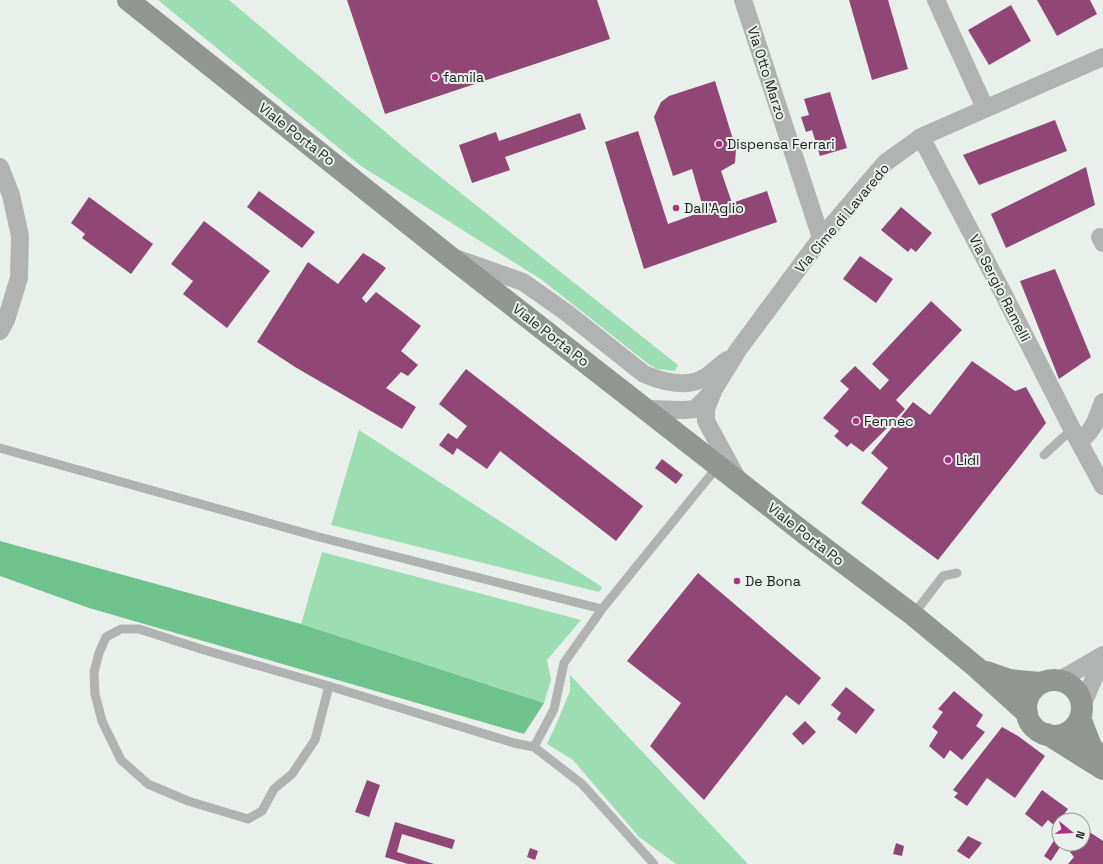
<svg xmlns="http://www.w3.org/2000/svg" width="1103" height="864" font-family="'Space Grotesk',sans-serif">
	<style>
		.green { fill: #9cdeb1 }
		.water { fill: #6ec28c }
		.building { fill: #904775 }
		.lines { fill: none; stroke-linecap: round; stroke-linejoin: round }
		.service { stroke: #b0b3b1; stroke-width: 9 }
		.minor { stroke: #b0b3b1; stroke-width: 18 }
		.secondary { stroke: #929693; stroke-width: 22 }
		.poi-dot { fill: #ac3184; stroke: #e9f0eb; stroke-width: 1.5 }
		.labels { text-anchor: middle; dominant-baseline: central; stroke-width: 4; stroke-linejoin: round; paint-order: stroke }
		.street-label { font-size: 14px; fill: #1b1d1b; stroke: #e9f0eb }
		.poi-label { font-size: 14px; fill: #1b1d1b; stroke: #e9f0eb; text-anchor: start }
	</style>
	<rect width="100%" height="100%" fill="#e9f0eb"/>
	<path class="green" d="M158 0H229L414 156 678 365 675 371 657 369 647 363 542 280 361 166Z
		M359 430 602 587 599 592 331 525Z
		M322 552 581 620 547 660 551 680 544 703 301 624Z
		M570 675 748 864H676L639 837 573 760 547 744 558 720 570 691Z"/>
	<path class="water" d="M0 541 301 624 544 703 524 734 89 608 0 576Z"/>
	<path class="building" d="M347 0H597L610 39 385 114Z
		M849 0H888L908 69 872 80Z
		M1037 0H1090L1097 14 1057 36Z
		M1011 5 1031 41 989 65 968 30Z
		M715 81 736 149 735 163 721 171 732 203 767 191 777 222 644 269 605 142 638 131 668 224 704 211 692 169 673 176 654 117 661 102 669 96Z
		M830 92 847 148 820 156 812 130 806 132 801 117 809 115 804 99Z
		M580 113 586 129 505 157 510 170 472 183 459 145 496 132 499 141Z
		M1055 120 1067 151 979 185 963 155Z
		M1086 167 1095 205 1006 248 991 214Z
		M259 191 315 232 302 248 247 207Z
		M89 197 153 244 131 274 82 238 85 234 71 223Z
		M901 207 932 233 916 252 911 248 908 252 881 230Z
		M204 221 270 271 227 328 183 294 193 281 171 264Z
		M363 253 376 261 386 268 362 298 366 303 376 292 421 326 401 351 418 365 408 376 401 372 386 388 416 407 402 429 295 367 257 342 308 262 338 284Z
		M860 256 893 279 876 303 843 279Z
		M1055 269 1091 357 1059 379 1020 281Z
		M931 301 962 330 896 400 905 409 890 425 863 452 851 443 847 447 834 436 839 431 823 418 849 389 840 381 855 366 880 390 889 380 872 364Z
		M972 361 1015 391 1026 387 1046 423 938 560 861 503 888 468 871 453 913 402 930 415Z
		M466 369 643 506 616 541 500 451 487 469 457 448 453 455 439 445 448 433 457 439 467 426 439 404Z
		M662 459 683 475 676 484 655 468Z
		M698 573 821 678 799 705 786 695 704 800 650 746 681 703 627 661Z
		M846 687 875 710 856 734 837 719 841 713 831 705Z
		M954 691 983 715 976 726 985 732 962 760 950 750 944 759 929 746 938 732 932 727 943 712 938 709Z
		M805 721 816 732 803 745 792 734Z
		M1002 727 1018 736 1045 756 1015 798 987 778 967 806 954 797 958 793 953 790Z
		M367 780 380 785 369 817 355 812Z
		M1042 790 1068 809 1055 826 1048 820 1042 827 1025 814Z
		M395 822 455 840 452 849 402 834 397 852 434 864H408L385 857Z
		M1088 831 1103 841V864H1068L1074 857 1070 852 1077 844H1083V837Z
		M968 836 982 843 969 859 957 851Z
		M1055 839 1059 841V844H1062L1051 861 1044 856Z
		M896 843 904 846 902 856 893 854Z
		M530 848 538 851 535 860 527 857Z"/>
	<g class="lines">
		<path class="service" d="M0 448 319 537 602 609
			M1044 455 1072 429
			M913 615 943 576 957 573
			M329 686 315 740 292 774 274 789 262 811 248 819 188 801 148 784 121 760 102 721 95 694 94 672 99 653 106 637 121 629H139L204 650 329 686 514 743 534 747 582 784 654 864
			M534 747 554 709 564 663 602 609 718 466"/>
		<path class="minor" d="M743 0 821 238
			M936 0 985 108
			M921 137 1004 295 1072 429 1103 486
			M0 167 11 195 20 236 19 278 6 320 0 331
			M1100 237 1103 243
			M458 259 523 282 567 313 644 374C663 382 689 389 707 376 714 371 720 365 727 360
			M647 409 684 410 695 409 712 392
			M1079 440C1094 433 1097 416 1103 402
			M737 478 706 421V409L714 389 738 350 821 238 885 163 921 137 1103 57
			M1060 680 1103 655
			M1082 706 1103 657"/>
		<path class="secondary" d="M128 0 449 256 808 536 913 615 976 667 1027 713
			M986 672 1009 680 1040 683
			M1026 708a28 28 0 1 1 56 0a28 28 0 1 1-56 0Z
			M1080 718 1091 746 1103 761
			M1047 734 1103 769"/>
	</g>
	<g class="poi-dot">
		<circle cx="435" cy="77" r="4"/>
		<circle cx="719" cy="144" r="4"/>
		<circle cx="676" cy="208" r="4"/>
		<circle cx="856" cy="421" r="4"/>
		<circle cx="948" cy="460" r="4"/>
		<circle cx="737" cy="581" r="4"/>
	</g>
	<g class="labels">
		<g class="street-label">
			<text transform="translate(767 73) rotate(72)">Via Otto Marzo</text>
			<text transform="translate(297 134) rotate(38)">Viale Porta Po</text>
			<text transform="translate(842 218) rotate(-50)">Via Cime di Lavaredo</text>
			<text transform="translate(1000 288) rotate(63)">Via Sergio Ramelli</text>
			<text transform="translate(551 335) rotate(38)">Viale Porta Po</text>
			<text transform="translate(806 534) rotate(38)">Viale Porta Po</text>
		</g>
		<g class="poi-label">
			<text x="443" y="77">famila</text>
			<text x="727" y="144">Dispensa Ferrari</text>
			<text x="684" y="208">Dall'Aglio</text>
			<text x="864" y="421">Fennec</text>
			<text x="956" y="460">Lidl</text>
			<text x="745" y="581">De Bona</text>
		</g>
	</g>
	<g transform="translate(1071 832) rotate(108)"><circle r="19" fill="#e9f0eb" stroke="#979c98"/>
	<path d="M0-3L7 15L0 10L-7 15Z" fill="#ac3184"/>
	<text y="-6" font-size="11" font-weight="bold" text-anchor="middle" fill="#1b1d1b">N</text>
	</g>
</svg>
